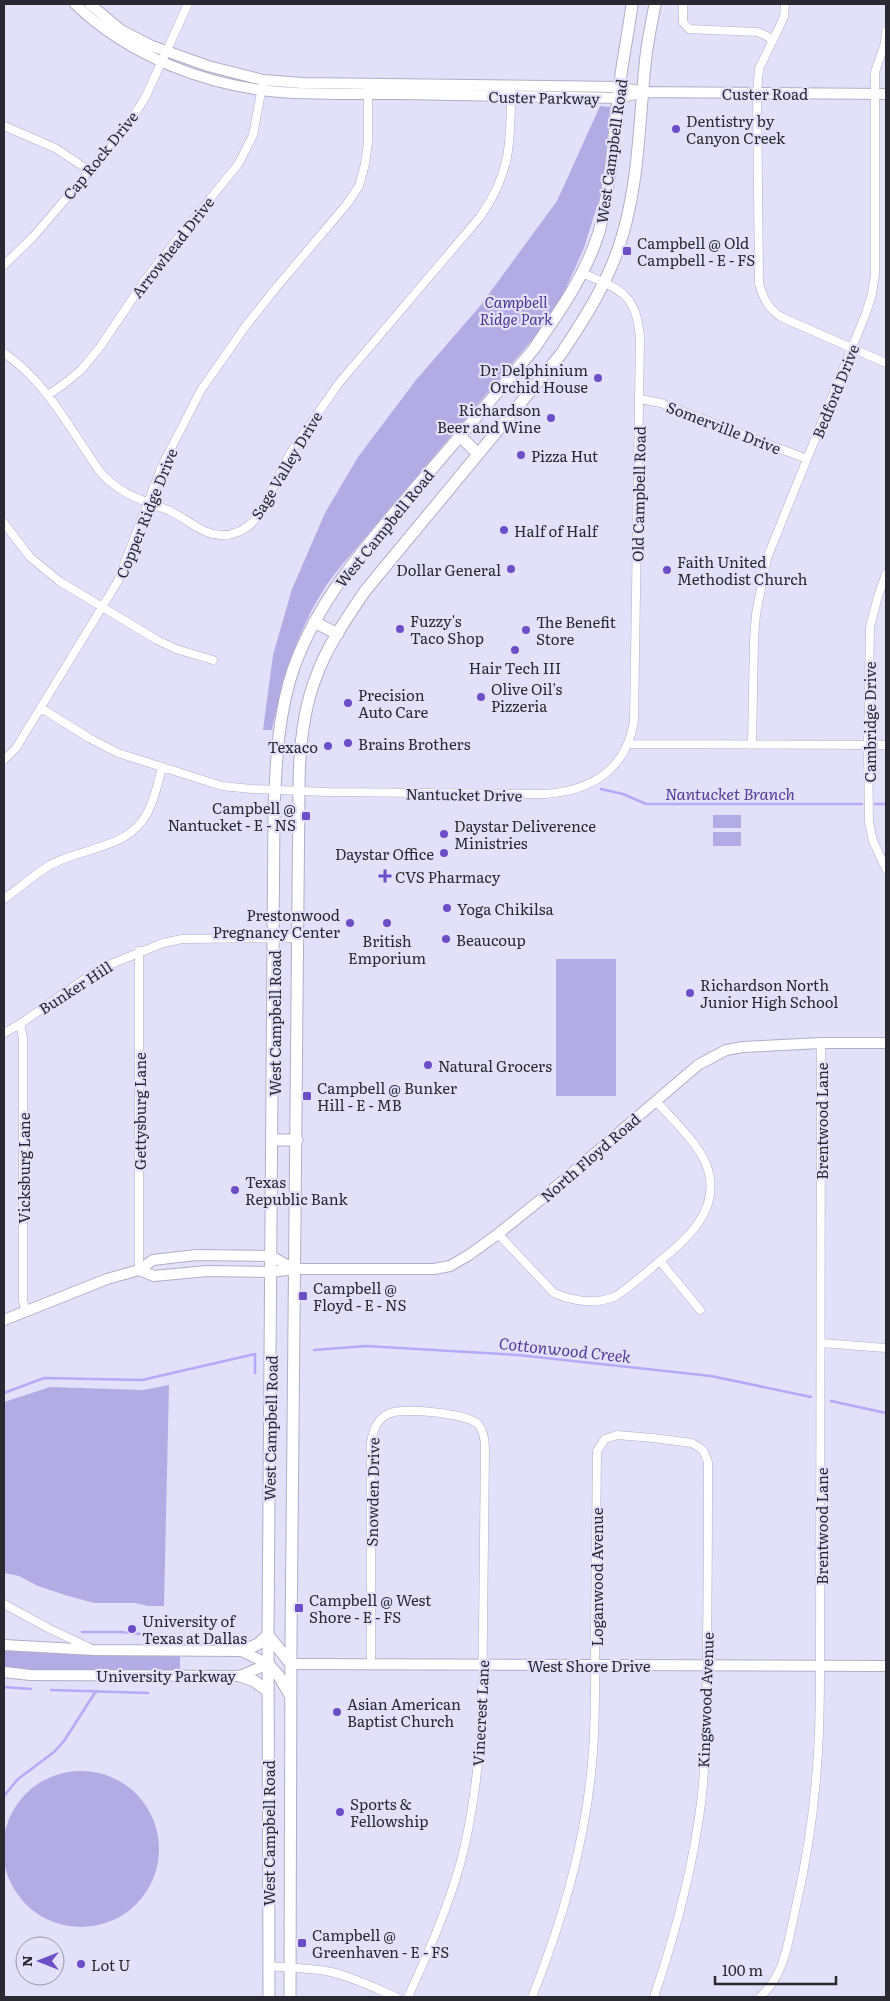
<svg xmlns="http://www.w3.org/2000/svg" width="890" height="2001" font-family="Literata,serif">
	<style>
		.green { fill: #b3ace4 }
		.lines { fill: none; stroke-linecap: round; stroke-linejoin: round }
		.stream { stroke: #b5a9f8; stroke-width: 2.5 }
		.minor-casing { stroke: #b1aec7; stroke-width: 9 }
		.tertiary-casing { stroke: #b1aec7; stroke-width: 12 }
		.secondary-casing { stroke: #b1aec7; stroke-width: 13 }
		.minor { stroke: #fff; stroke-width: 8 }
		.tertiary { stroke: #fff; stroke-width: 10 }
		.secondary { stroke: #fff; stroke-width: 11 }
		.poi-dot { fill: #6d4ec7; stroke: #e3e0fa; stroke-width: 2 }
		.labels { text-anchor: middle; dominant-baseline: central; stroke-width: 4.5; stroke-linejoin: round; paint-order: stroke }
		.street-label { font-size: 15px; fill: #2a2932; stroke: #e3e0fa }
		.poi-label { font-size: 15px; fill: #2a2932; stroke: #e3e0fa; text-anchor: start }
		.park-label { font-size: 15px; font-style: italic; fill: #4c358f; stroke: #e3e0fa }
		.water-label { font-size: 16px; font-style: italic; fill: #533d97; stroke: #e3e0fa }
	</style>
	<rect width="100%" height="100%" fill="#e3e0fa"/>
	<path class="green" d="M600 106 610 107 606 161 599 200 584 248 562 297 537 334 353 552C343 564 332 576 324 589 296 634 283 678 272 730H263L273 655 292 589 325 513 358 457 416 380 480 306 557 201Z
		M713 815H741V828H713Z
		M713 832H741V846H713Z
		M556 959H616V1096H556Z
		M169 1385 164 1606H148L135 1603H94L65 1595 38 1586 19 1576 4 1573V1402L50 1387 143 1390Z
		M4 1648 35 1652 180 1656V1672L33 1671 4 1668Z
		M3 1849a78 78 0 1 1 156 0a78 78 0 1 1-156 0Z"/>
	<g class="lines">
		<path class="stream" d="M601 789 623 794 646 804H862
			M875 804H886
			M314 1350 366 1346 518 1355 711 1376 811 1397
			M4 1393 44 1378 142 1380 255 1354V1373
			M831 1401 886 1413
			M82 1632H121L150 1635
			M4 1687 31 1689
			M51 1690 148 1693
			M4 1796 18 1779 54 1752 64 1741 96 1691"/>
		<g class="minor-casing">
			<path id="minor" d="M683 4V22L689 29 757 32 765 35 772 40
				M785 4 784 17 759 69 757 93 759 283C763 298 768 308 781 317L886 363
				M4 126 55 148 90 171
				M4 265 33 237 124 131 145 98 188 4
				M4 353C47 382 71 431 101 473 124 497 142 499 170 511 183 517 194 527 207 532 228 541 249 530 260 513L291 452 339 383 480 217C510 175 511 143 511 92
				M48 395 64 384 81 370 100 347 147 277 239 163 253 135 262 87
				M640 399 661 403 807 459
				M4 523 30 557 59 581 157 640 176 649 213 660
				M886 574 878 596 870 627 868 745 869 822 873 841 886 869
				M41 708 89 738 118 753 222 786 252 789 327 792 544 794C591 791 626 770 634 721L640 338C637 293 619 289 582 273
				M629 744 886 745
				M752 745 754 640 756 614 767 558 866 313 872 294 875 274V72L885 43 886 31
				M4 760 16 748 118 581 162 466 201 390 245 327 275 289 347 204 359 186 365 164 368 142V91
				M4 899C19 888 34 875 50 865 78 849 122 849 142 821 153 807 157 786 162 768
				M139 951V1270
				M20 1024 23 1038V1301L26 1312
				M4 1033 20 1024 99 969 163 943 182 939 298 938
				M498 1234 554 1293C573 1301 596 1305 616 1296 630 1287 642 1276 655 1265 686 1240 724 1209 706 1164 697 1142 672 1119 656 1101
				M660 1261 700 1310
				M821 1343 886 1348
				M4 1604 48 1628 90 1648
				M371 1664V1443C373 1431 376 1420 388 1414 401 1407 466 1413 478 1424 484 1431 485 1440 485 1449L482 1720C478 1768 473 1815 461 1861 448 1908 428 1953 408 1997
				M269 1966C289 1968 311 1968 331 1972 353 1977 375 1988 396 1997
				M532 1997C561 1925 583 1851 591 1774 596 1729 595 1683 595 1637 596 1575 596 1513 597 1451L605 1439 617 1435 653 1438 692 1443 703 1450 708 1462C708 1520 708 1578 707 1636 707 1689 707 1742 702 1795 694 1864 676 1932 654 1997
				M760 1997C785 1975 788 1942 795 1911 806 1863 814 1814 817 1765 820 1732 820 1699 820 1666L821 1043"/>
		</g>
		<g class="tertiary-casing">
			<path id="tertiary" d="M75 4C129 56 206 86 280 92 320 95 361 94 401 94 474 96 546 96 618 98L640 93
				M90 4 121 30 152 46 208 66 263 80 302 83 619 87 643 92 886 94
				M139 1270 154 1276 207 1271 271 1272 294 1269H434L450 1266 469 1255 498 1234 545 1196 698 1065 726 1050 743 1047 821 1043H886
				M4 1320 107 1279 139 1270 153 1260 196 1255 271 1256 294 1269
				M4 1645 94 1650 242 1651 268 1664
				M291 1664 886 1666
				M4 1672 30 1675 240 1676 268 1664"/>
		</g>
		<g class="secondary-casing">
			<path id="secondary" d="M460 436 478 454
				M314 622 338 634
				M273 1140H297
				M268 1635 291 1664
				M242 1651 258 1644 268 1635
				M268 1664 279 1676 290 1695
				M240 1676 254 1681 268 1691
				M269 1997 268 1635 274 810C276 763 278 712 294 667 320 596 369 543 417 486 456 441 494 396 533 350 557 315 583 279 597 238 601 228 602 218 604 208 612 170 614 136 618 98 621 67 628 36 632 4
				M290 1997 291 1642 299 790C299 752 302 713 316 677 327 646 347 618 365 591L561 354C585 318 610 279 622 237 640 177 639 117 646 56 648 39 652 21 655 4"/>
		</g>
		<use href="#minor" class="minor"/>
		<use href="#tertiary" class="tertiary"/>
		<use href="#secondary" class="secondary"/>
	</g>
	<g class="poi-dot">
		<circle cx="676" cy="129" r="5"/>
		<rect x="622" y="246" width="10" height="10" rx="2.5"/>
		<circle cx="598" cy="378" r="5"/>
		<circle cx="551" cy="418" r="5"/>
		<circle cx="521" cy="455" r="5"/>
		<circle cx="504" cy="530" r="5"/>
		<circle cx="511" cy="569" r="5"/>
		<circle cx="667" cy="570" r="5"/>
		<circle cx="400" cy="629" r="5"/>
		<circle cx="526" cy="630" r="5"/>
		<circle cx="515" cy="650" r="5"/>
		<circle cx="481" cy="697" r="5"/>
		<circle cx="348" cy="703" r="5"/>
		<circle cx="348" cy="743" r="5"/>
		<circle cx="328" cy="746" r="5"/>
		<rect x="301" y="811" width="10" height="10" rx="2.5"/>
		<circle cx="444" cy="834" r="5"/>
		<circle cx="444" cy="853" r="5"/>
		<path d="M382.5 868.5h5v5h5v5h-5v5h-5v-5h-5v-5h5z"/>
		<circle cx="447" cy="908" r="5"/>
		<circle cx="350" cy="923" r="5"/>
		<circle cx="387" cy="923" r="5"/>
		<circle cx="446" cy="939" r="5"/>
		<circle cx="690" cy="993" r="5"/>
		<circle cx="428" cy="1065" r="5"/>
		<rect x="302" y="1091" width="10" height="10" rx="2.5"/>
		<circle cx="235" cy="1190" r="5"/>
		<rect x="298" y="1291" width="10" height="10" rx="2.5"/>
		<rect x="294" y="1603" width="10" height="10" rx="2.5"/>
		<circle cx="132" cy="1629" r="5"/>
		<circle cx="337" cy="1712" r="5"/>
		<circle cx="340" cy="1812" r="5"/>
		<rect x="297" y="1938" width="10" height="10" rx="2.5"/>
		<circle cx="81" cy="1964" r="5"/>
	</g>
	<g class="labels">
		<g class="street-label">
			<text x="765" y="93">Custer Road</text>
			<text transform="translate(544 97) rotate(1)">Custer Parkway</text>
			<text transform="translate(611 151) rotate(-82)">West Campbell Road</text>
			<text transform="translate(100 155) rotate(-51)">Cap Rock Drive</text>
			<text transform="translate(172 247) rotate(-52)">Arrowhead Drive</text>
			<text transform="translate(835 391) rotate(-68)">Bedford Drive</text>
			<text transform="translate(724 427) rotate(21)">Somerville Drive</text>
			<text transform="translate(286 465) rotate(-59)">Sage Valley Drive</text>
			<text transform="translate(638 494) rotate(-89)">Old Campbell Road</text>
			<text transform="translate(146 513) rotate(-68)">Copper Ridge Drive</text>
			<text transform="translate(384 528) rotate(-51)">West Campbell Road</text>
			<text transform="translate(869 722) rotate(-90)">Cambridge Drive</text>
			<text transform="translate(464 794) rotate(1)">Nantucket Drive</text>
			<text transform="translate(75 987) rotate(-33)">Bunker Hill</text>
			<text transform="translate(274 1023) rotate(-90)">West Campbell Road</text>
			<text transform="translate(139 1111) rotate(-90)">Gettysburg Lane</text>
			<text transform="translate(821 1121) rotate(-90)">Brentwood Lane</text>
			<text transform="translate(590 1157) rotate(-41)">North Floyd Road</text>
			<text transform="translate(23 1168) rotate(-90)">Vicksburg Lane</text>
			<text transform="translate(270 1428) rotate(-89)">West Campbell Road</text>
			<text transform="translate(372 1492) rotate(-89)">Snowden Drive</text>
			<text transform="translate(821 1526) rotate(-90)">Brentwood Lane</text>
			<text transform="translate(596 1577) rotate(-90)">Loganwood Avenue</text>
			<text x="589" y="1665">West Shore Drive</text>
			<text x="166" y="1675">University Parkway</text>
			<text transform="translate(705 1700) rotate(-88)">Kingswood Avenue</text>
			<text transform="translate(480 1713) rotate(-87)">Vinecrest Lane</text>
			<text transform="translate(268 1833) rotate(-90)">West Campbell Road</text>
		</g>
		<g class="poi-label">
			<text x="686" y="120">Dentistry by<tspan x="686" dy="17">Canyon Creek</tspan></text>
			<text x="637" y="242">Campbell @ Old<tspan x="637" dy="17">Campbell - E - FS</tspan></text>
			<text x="588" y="369" text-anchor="end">Dr Delphinium<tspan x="588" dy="17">Orchid House</tspan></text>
			<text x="541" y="409" text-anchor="end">Richardson<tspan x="541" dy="17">Beer and Wine</tspan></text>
			<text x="531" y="455">Pizza Hut</text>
			<text x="514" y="530">Half of Half</text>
			<text x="677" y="561">Faith United<tspan x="677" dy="17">Methodist Church</tspan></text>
			<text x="501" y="569" text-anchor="end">Dollar General</text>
			<text x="410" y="620">Fuzzy's<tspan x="410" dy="17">Taco Shop</tspan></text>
			<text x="536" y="621">The Benefit<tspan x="536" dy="17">Store</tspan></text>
			<text x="515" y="667" text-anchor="middle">Hair Tech III</text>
			<text x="491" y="688">Olive Oil's<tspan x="491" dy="17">Pizzeria</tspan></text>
			<text x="358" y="694">Precision<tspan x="358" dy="17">Auto Care</tspan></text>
			<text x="358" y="743">Brains Brothers</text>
			<text x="318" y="746" text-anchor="end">Texaco</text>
			<text x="296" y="807" text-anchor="end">Campbell @<tspan x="296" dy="17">Nantucket - E - NS</tspan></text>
			<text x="454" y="825">Daystar Deliverence<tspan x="454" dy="17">Ministries</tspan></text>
			<text x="434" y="853" text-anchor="end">Daystar Office</text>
			<text x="395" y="876">CVS Pharmacy</text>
			<text x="457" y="908">Yoga Chikilsa</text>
			<text x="340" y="914" text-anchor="end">Prestonwood<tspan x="340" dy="17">Pregnancy Center</tspan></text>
			<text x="456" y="939">Beaucoup</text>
			<text x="387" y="940" text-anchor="middle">British<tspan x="387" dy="17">Emporium</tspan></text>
			<text x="700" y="984">Richardson North<tspan x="700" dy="17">Junior High School</tspan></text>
			<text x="438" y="1065">Natural Grocers</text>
			<text x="317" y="1087">Campbell @ Bunker<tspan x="317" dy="17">Hill - E - MB</tspan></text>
			<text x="245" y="1181">Texas<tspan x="245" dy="17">Republic Bank</tspan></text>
			<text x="313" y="1287">Campbell @<tspan x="313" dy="17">Floyd - E - NS</tspan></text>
			<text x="309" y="1599">Campbell @ West<tspan x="309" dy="17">Shore - E - FS</tspan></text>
			<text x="142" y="1620">University of<tspan x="142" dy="17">Texas at Dallas</tspan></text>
			<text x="347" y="1703">Asian American<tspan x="347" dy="17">Baptist Church</tspan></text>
			<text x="350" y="1803">Sports &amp;<tspan x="350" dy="17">Fellowship</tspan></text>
			<text x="312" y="1934">Campbell @<tspan x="312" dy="17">Greenhaven - E - FS</tspan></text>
			<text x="91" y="1964">Lot U</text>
		</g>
		<g class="park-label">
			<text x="516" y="301">Campbell<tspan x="516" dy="17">Ridge Park</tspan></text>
		</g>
		<g class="water-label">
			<text x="730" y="793">Nantucket Branch</text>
			<text transform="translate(565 1349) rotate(6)">Cottonwood Creek</text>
		</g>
	</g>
	<rect width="890" height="2001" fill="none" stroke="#2a2932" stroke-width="10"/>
	<g transform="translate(40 1961) rotate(270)"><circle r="24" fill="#e3e0fa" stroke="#9997aa"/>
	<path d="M0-4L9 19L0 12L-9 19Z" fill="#6d4ec7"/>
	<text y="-8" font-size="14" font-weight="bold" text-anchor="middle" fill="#2a2932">N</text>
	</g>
	<path d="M715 1976v8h121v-8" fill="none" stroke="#2a2932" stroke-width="2.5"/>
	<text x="722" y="1976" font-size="15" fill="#2a2932" stroke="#e3e0fa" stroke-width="4" paint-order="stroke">100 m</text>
</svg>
